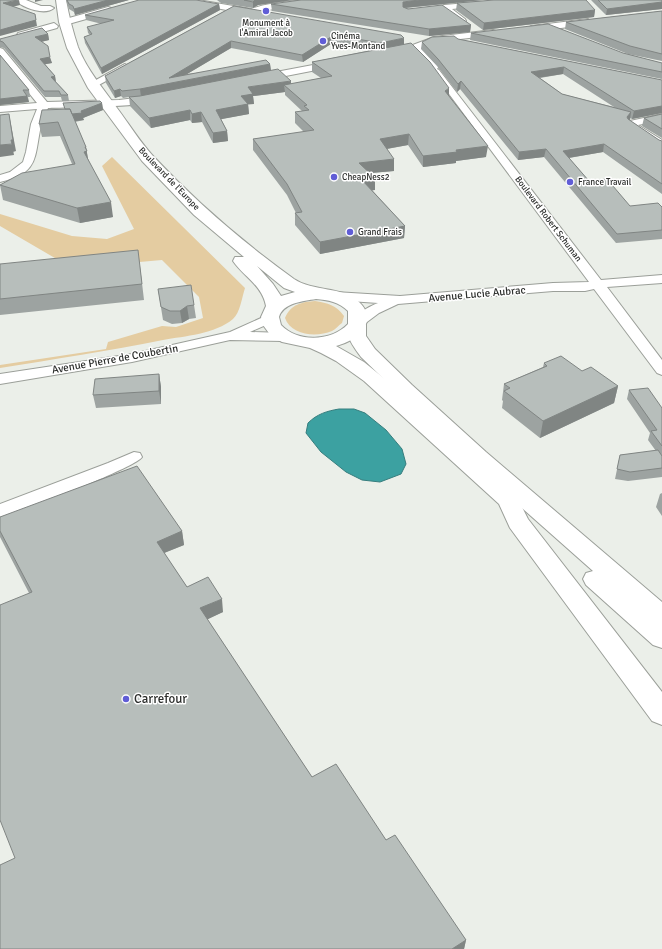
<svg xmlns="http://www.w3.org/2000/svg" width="662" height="949" font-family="Signika,sans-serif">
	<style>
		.green { fill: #e4cca1 }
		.water { fill: #3ca1a1; stroke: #377e7e }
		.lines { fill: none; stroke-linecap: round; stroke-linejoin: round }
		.minor-casing { stroke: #9b9f99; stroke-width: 2 }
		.major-casing { stroke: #9b9f99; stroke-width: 2 }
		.highway-casing { stroke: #9b9f99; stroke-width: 2 }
		.minor { fill: #fff; fill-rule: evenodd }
		.major { fill: #fff; fill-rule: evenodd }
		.highway { fill: #fff; fill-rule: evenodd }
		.wall { fill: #9da3a1; fill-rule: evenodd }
		.shaded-wall { fill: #808583 }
		.building { fill: #b7bebb; stroke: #808583 }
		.poi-dot { fill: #605dd6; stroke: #fff; stroke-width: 1.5 }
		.labels { text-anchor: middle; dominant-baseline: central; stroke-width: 3; stroke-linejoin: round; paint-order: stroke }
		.far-poi-label { font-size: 9px; fill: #2c2e2c; stroke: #fff; text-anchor: start }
		.far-street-label { font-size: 9px; fill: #2c2e2c; stroke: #fff }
		.street-label { font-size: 11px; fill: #2c2e2c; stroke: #fff }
		.near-poi-label { font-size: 13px; fill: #2c2e2c; stroke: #fff; text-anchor: start }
	</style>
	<rect width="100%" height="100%" fill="#ebefe9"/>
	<path class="green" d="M112 157 245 288C242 297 240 313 233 319 215 334 185 336 163 340 109 351 55 359 0 368V365L106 349 108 342 162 326 176 327 203 318 199 297 162 260 72 268 0 226V214L72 236 107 239 134 229 102 166Z
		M315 301C328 303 336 305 344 316L342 323C339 325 336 329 332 331 316 338 291 335 285 318 291 304 302 302 315 301Z"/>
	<path class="water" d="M339 409H354L365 413 386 430 402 449 406 464 401 474 380 482 362 480 346 472 321 452 306 433 308 423C317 414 327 411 339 409Z"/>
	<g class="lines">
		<g class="minor-casing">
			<path id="minor" d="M15 0H26L41 6H50L54 8C45 16 23 8 15 0Z
				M180 0H198L251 9C273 1 304 0 327 0L323 2 261 11 253 15 184 2Z
				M479 2 483 4 482 6 452 9 465 19 466 21 465 23H459L440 7 444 5Z
				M108 7 111 8 112 10 111 12 65 25 61 22 62 20Z
				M588 19 592 22 591 24 531 32 527 29 531 26Z
				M54 23 58 26 57 28 21 38 17 35 18 33Z
				M493 30 496 31 497 33 496 35 433 42 421 48C428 52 434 59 439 66L437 69 439 70 601 280 662 275V283L607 287 662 360V375L657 373 594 289 585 291H553L398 304 379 313 363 325 358 326 353 325 351 322C357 313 368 307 378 303L335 300 330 299 328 296 330 293 335 292 400 296 553 283 589 282 432 71H430C427 63 422 55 412 51L393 55 388 52 390 50 410 46 434 37Z
				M0 48 3 49 47 102 119 100 152 96 157 99C149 108 65 107 48 108 46 114 42 120 41 125 34 159 39 173 0 182V175L10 172 23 162 26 152 31 124 37 109 0 112V106L37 103 0 57Z
				M334 61 339 64 337 66 260 81 255 78 260 75Z
				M125 64 130 67 128 69 95 87 92 88 87 85Z
				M662 114V120L638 125 662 140V148L658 147 627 126 630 121Z
				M270 314 275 315 277 318 275 321 250 332 284 333 289 334 291 337 289 340 284 341 230 340 132 362 0 384V374L132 354 230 332Z
				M134 452 140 453 142 457C135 468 19 512 0 517V504L108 463Z"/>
		</g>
		<g class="major-casing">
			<path id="major" d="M56 0H66C69 16 73 32 78 47 87 70 103 88 117 108 129 124 140 142 153 156 196 202 244 243 294 279 313 292 343 286 359 302 380 322 356 341 336 346L364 362 391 384 516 495 528 519 662 692V725L652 721 510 528 499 504 364 381 336 361 321 353 310 348 282 342 271 336 263 325 261 317 266 306C262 285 244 277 233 261L235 257H244L194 215 142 161 88 88 67 48 59 22ZM257 266 284 288 295 292 281 296 273 284ZM316 299C328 300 339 302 348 311V324C332 341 298 343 281 325L279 317C283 303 303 301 316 299Z"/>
		</g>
		<g class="highway-casing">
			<path id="highway" d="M357 319 364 321 366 325V336L375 349 412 385 486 452 662 602V648L653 645 586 585 583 579 586 573 593 571 470 462 361 357C354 347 342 333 350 321Z"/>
		</g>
		<use href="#minor" class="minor"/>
		<use href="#major" class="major"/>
		<use href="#highway" class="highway"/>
	</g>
	<path class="wall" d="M66 0H129L75 15 74 12 69 9Z
		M217 0H293L258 5 253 8 221 3Z
		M483 0 406 8 471 25 470 32 429 36 272 11 271 4Z
		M591 0H662V9L606 15Z
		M457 3 595 10 594 17 483 30 456 10Z
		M219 4 220 10 102 74 85 43 84 37 90 35 88 33 87 27 102 24 86 20 85 15Z
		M234 6 404 44 449 95 486 157 456 161V163L423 167 408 145 387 149 394 171 370 173 375 190H372L405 226 404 238 320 254 295 225V213H296L287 195 253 150V139L304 132 295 123V112L302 111 285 95V92L253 96 254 104H248L249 114 221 119 227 131 228 141 213 143 202 122 192 123 190 120 151 128 130 106 129 97 123 98 121 96 115 98 106 83 105 76ZM334 42 377 49 312 62V72L321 78 291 84 271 71 270 64 187 74 231 48 303 62Z
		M662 11V61L628 54 565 29 566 22Z
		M471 33 623 53 662 63V79L470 40Z
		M48 34 49 40 41 42 52 63 45 64 55 76 56 82 68 95 69 101H62L61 97H45L4 48 0 47V41Z
		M458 39 662 80V113L632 119 630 118 629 120 659 140 662 141V194L603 152 569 158 589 181 630 206 662 207V239L616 243 544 157 518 160 460 89 457 92 437 66 421 49 422 42ZM563 74 614 107 562 94 540 78Z
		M0 55 29 90 30 97H28L29 102 0 105Z
		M63 103H102L103 110 83 118 84 120 75 122 86 147 88 159 113 217 80 223 3 200 0 185 72 164 60 136 42 137 39 124 65 109Z
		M662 114V138L642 126 644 118Z
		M0 264 140 266 144 300 0 315Z
		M158 289 194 305 196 318 189 319 182 323 172 324 163 320Z
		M544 363 618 386 614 403 540 438 502 408 503 401 502 400 504 384 543 367Z
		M159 374 161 387V404L96 408 93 395Z
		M629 390 662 408V477L628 481 615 479 620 455 656 451 648 440 650 433 627 399Z
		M662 493V516L656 507 660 494Z
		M0 517 182 531 184 545 164 553 187 587 223 612 207 619 312 777 386 840 466 940 464 949H0L15 858 29 593 0 537Z"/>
	<path class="shaded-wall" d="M19 0 20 5 4 9 3 3Z
		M35 0H43L35 2Z
		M108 0H129L75 15 74 9Z
		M255 0H293L258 5 253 8V2Z
		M419 0H483L403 8V2Z
		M662 2V9L606 15 607 9Z
		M219 4 220 10 102 74 101 68Z
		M595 10 594 17 483 30 484 23Z
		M35 14 37 26 0 36V30Z
		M471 25 470 32 429 36V29Z
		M48 34 49 40 36 43 35 37Z
		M334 35V42L303 62 302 55Z
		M404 38V45L380 50V43Z
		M231 41V48L172 83 270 64 271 71 141 97 140 89 169 78Z
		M50 57 52 63 41 65 40 59Z
		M564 67 563 74 530 79 531 72Z
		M55 76 56 83 51 77Z
		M291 81V91L284 85 285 92 253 96 254 104 242 105 241 96 248 87Z
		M461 81 460 89 457 92 458 84Z
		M449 88V98L445 91Z
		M120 89 121 96 115 98 114 91Z
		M27 96 29 102 0 105V99Z
		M102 103 103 110 83 118 84 120 69 122 67 115 81 111Z
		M248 104 249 114 217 120 216 110Z
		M662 106V113L632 119 634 111Z
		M190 110V120L151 128 149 118Z
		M201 112 202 122 192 123V114Z
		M631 112 630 120 626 125 627 117Z
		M9 114 16 151 13 152 11 140Z
		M227 131 228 141 213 143V133Z
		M409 134 408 145 380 150V139Z
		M12 144 14 155 0 157V145Z
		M604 144 603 152 562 159 563 151Z
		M488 146 486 157 456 161V163L423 167V156L456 150Z
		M85 147H86L89 165 84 152Z
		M546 149 544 157 518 160 519 152Z
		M394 159V171L359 174V163Z
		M375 178V190L362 192V180Z
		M111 202 113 217 80 223 77 208Z
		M405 226 404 238 320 254V242Z
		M187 306 189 319 182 323 180 311Z
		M159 374 161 387V404L159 391Z
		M618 386 614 403 540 438 543 421Z
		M182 531 184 545 159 555 157 542Z
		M222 599 223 612 202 622 200 608Z
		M466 940 464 949H452Z"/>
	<path class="building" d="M0 0H18L3 3 35 14 36 20 0 30Z
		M67 0H108L74 9 73 6 69 4Z
		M139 0H196L219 4 101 68 84 37 92 34 87 27 114 20 85 15Z
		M244 0H255L253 2Z
		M301 0H419L403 2V7L408 9 442 5 471 25 429 29 271 4Z
		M494 0H586L595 10 484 23 457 3Z
		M598 0H662V2L607 9Z
		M234 6 401 35 404 38 380 43 334 35 302 55 231 41 169 78 266 60 270 64 140 89 122 91 120 89 114 91 105 76Z
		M662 11V54L630 46 566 22Z
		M548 24 623 53 662 63V72L471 33Z
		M42 28 48 34 35 37 48 46 50 57 40 59 55 76 51 77 68 95H61L59 91H44L3 42 0 41V39Z
		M454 36 458 39 662 80V106L634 111 564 67 531 72 562 94 631 112 627 117 628 119 659 140 662 141V184L604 144 563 151 589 181 607 179 630 206 658 203 662 207V230L617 234 546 149 519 152 461 81 458 84 438 59 422 42 432 37Z
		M411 43 430 62 449 88 445 91 488 146 456 150 457 152 423 156 409 134 380 139 394 159 359 163 375 178 362 180 405 226 320 242 295 213 302 212 287 184 253 139 314 130 295 112 309 110 304 106 307 105 284 85 332 76 312 62Z
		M0 55 29 90H23L27 96 0 99Z
		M278 69 291 81 248 87 253 94 241 96 248 104 216 110 227 131 213 133 201 112 192 114 190 110 149 118 129 97 140 96Z
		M100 101 102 103 81 111 82 113 72 114 70 109H65L63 103Z
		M70 109 86 147H85L87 151 84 152 111 202 77 208 0 185 22 173 75 164 58 122 39 124 42 110Z
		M9 114 13 140H11L12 144 0 145V115Z
		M662 114V129L644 118Z
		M138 250 142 284 0 299V264Z
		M191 285 194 305 187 306 180 311H170L161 307 158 289Z
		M561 356 582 371 591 367 618 386 543 421 504 391 510 388 504 384 547 366 544 363Z
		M159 374V391L93 395 95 379Z
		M648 388 662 408V446L651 431 657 430 629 390Z
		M658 450 662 456V468L630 472 617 469 620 455Z
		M137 466 182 531 157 542 187 587 208 577 222 599 200 608 312 777 336 764 386 840 395 835 466 940 452 949H0V865L15 858 0 820V605L32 592 0 531V517Z"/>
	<g class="poi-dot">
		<circle cx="266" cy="11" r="4"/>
		<circle cx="323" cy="41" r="4"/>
		<circle cx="334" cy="177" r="4"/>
		<circle cx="570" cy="182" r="4"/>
		<circle cx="350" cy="232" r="4"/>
		<circle cx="126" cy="699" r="4"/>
	</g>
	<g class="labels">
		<g class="far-poi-label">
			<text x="266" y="23" text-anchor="middle">Monument à<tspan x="266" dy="10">l'Amiral Jacob</tspan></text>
			<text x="331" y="36">Cinéma<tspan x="331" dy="10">Yves-Montand</tspan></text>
			<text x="342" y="177">CheapNess2</text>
			<text x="578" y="182">France Travail</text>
			<text x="358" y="232">Grand Frais</text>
		</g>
		<g class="far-street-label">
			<text transform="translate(169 179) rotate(46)">Boulevard de l'Europe</text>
			<text transform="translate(548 219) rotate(53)">Boulevard Robert Schuman</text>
		</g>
		<g class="street-label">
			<text transform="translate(477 294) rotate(-5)">Avenue Lucie Aubrac</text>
			<text transform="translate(115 359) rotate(-10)">Avenue Pierre de Coubertin</text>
		</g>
		<g class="near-poi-label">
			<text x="134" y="699">Carrefour</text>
		</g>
	</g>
</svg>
